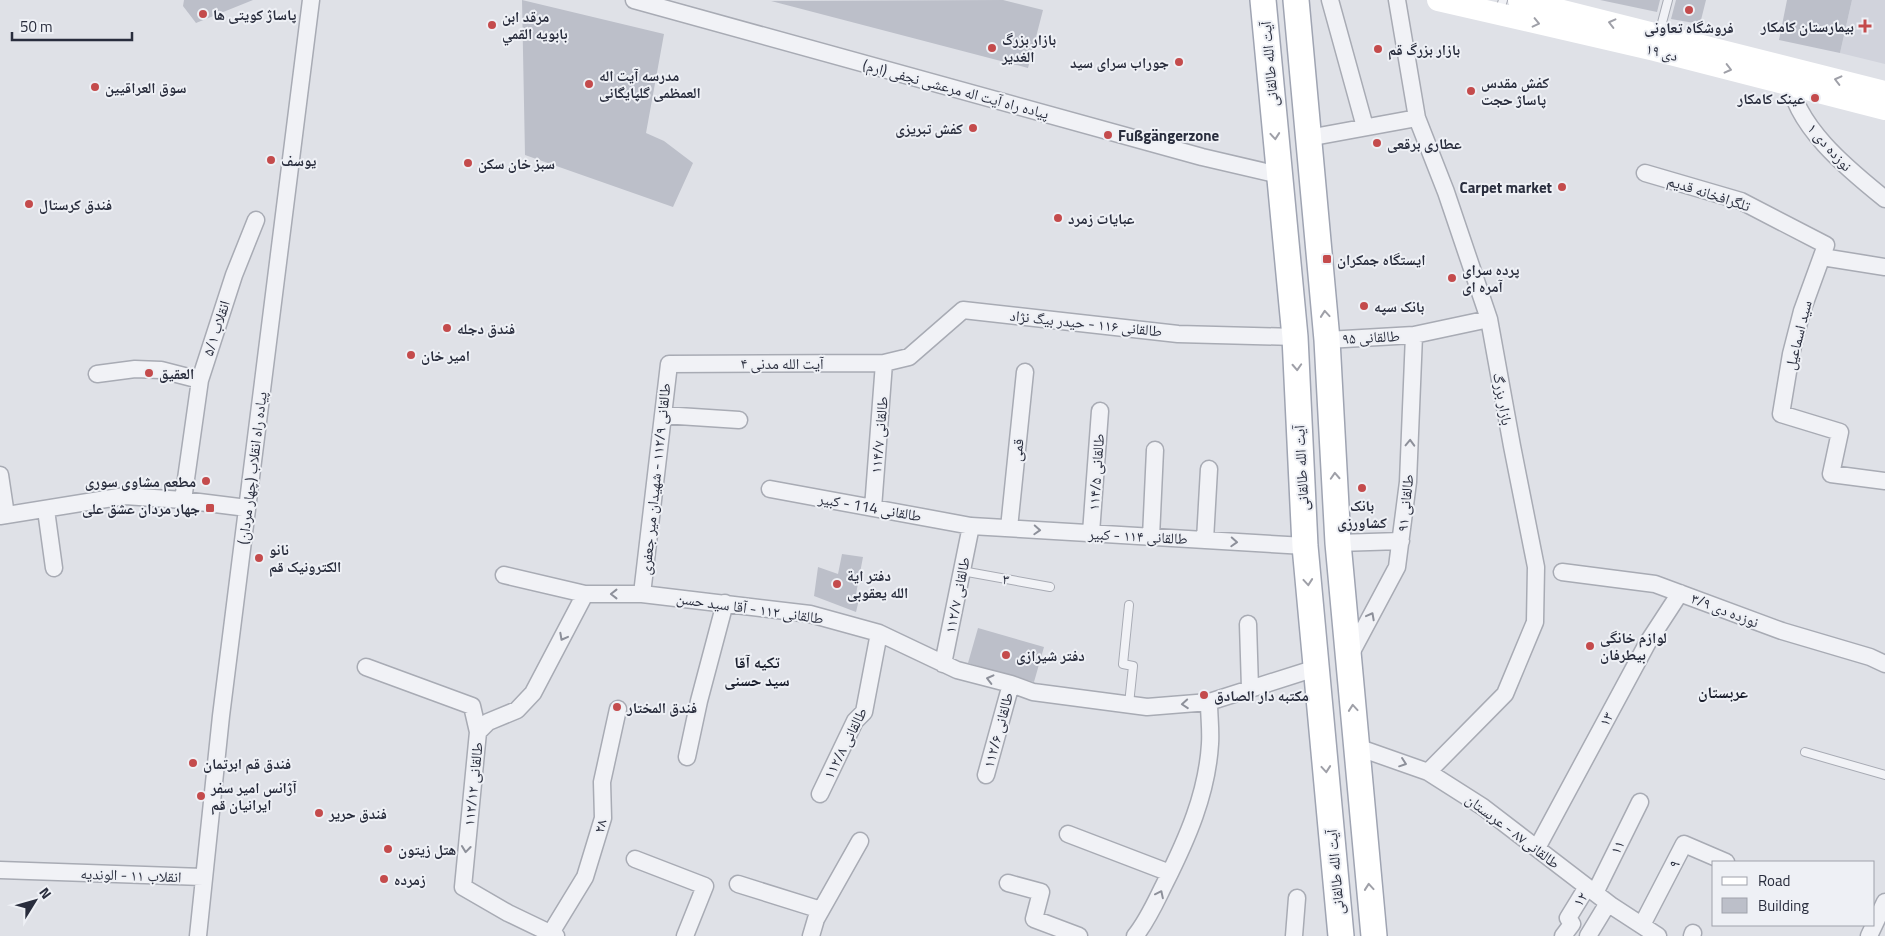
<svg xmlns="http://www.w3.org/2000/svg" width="1885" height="936" font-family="'Titillium Web','Noto Naskh Arabic',sans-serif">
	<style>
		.built { fill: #d1d3dc }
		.building { fill: #bcbfc9 }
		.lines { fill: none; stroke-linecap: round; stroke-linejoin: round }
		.lane-casing { stroke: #a8abb4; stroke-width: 10 }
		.street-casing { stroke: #a8abb4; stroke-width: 19 }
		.primary-casing { stroke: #9fa4b2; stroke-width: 28 }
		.lane { stroke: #f1f2f6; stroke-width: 8 }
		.street { stroke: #f1f2f6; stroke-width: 16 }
		.secondary { stroke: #fff; stroke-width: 22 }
		.primary { stroke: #fff; stroke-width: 25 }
		.oneway { stroke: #9fa0a8 }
		.oneway2 { stroke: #8d909a }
		.poi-dot { fill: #c44b4c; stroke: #eef0f5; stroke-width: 2 }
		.labels { text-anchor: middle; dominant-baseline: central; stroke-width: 4; stroke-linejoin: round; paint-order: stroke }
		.poi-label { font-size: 15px; font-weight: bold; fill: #292d3d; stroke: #eef0f5; text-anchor: start }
		.street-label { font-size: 15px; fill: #292d3d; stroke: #eef0f5 }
		.neighbourhood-label { font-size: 16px; font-weight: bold; fill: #1b1f2e; stroke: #eef0f5 }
	</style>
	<rect width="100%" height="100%" fill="#dfe1e7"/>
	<path class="built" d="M1852 0H1885V64L1840 53Z"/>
	<path class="building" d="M184 0H253L196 23 183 6Z
		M522 0 664 34 646 133 664 141 693 163 673 207 525 155Z
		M1003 0 1043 10 1028 68 771 1Z
		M1600 0H1660L1657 12Z
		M1676 0H1706L1700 24 1671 19Z
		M1787 0H1852L1840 53 1779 40Z
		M842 554 863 557 856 594 860 595 856 612 814 596 818 567 838 574Z
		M978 628 1044 647 1034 682 968 663Z"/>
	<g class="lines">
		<g class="lane-casing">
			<path id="lane" d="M1499 13 1503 0
				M1659 34 1668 0
				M962 571 1050 587
				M1129 605 1123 664 1133 666 1129 704
				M1805 752 1885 775"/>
		</g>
		<g class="street-casing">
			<path id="street" d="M634 0 1202 157 1279 175
				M1330 0 1365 127
				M1397 0 1417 118 1446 192 1489 319 1512 446 1536 567 1535 622 1505 694 1428 772
				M1789 76C1793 125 1849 170 1885 199
				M1308 138 1417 118
				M1645 173 1741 201 1826 245 1802 311 1791 354 1781 414 1840 432 1831 474 1885 481
				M1822 257 1885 267
				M1327 340 1414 335 1489 319
				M97 374 135 369 161 370 200 380
				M663 415 739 420
				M0 475 6 515
				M770 489 971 526 1305 546
				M183 500 200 380 234 275 256 220
				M873 508 884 363
				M46 510 54 568
				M0 516 125 496 183 500 247 508
				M1009 528 1025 372
				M1091 533 1100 411
				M1151 537 1155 450
				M1205 540 1209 469
				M1338 543 1401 541
				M1562 572 1655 584 1782 631 1870 657 1885 664
				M504 575 585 594H642L810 614 879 633 957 670 1011 684 1033 692 1147 707 1209 702 1316 668
				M642 594 669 364 884 363 909 357 963 310 1178 334 1295 337
				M1248 624 1250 688
				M1349 657 1397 567 1408 482 1414 335
				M943 664 971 526
				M366 667 472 706 478 732
				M1357 747 1428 772 1483 807 1612 906 1658 936
				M687 757 699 701 725 603
				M986 775 1011 684
				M820 794 855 721 864 712 879 633
				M1068 834 1170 873
				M1537 848 1648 642 1680 593
				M635 859 705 886 685 936
				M0 870 203 877
				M1008 883 1041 892 1034 919 1079 936
				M738 884 821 910
				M1595 893 1640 802
				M1642 925 1684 844 1726 862
				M198 936 221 716 311 0
				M549 936 585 877 603 818 602 782 618 709
				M556 936 508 913 463 887 478 732 488 722 517 710 533 693 585 594
				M811 936 816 919 860 841
				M1135 936C1148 920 1156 901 1165 883 1187 839 1207 794 1210 744 1211 730 1209 716 1209 702
				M1294 936 1297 898
				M1563 936 1572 924 1568 918 1587 887
				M1588 936 1608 903
				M1692 936 1693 933
				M1869 936 1885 902"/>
		</g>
		<g class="primary-casing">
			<path id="primary" d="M1263 0 1295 337 1305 546 1341 936
				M1296 0 1327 340 1338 543 1374 936"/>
		</g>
		<use href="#lane" class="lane"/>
		<use href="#street" class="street"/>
		<path class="secondary" d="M1438 0 1655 50 1885 109
			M1519 0 1885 92"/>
		<use href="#primary" class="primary"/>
	</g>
	<defs><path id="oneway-chevron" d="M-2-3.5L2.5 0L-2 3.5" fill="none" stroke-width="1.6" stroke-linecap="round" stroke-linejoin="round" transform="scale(1.25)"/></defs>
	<g class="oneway">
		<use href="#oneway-chevron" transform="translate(1536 23) rotate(13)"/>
		<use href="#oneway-chevron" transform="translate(1612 23) rotate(-166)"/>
		<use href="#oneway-chevron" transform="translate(1728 69) rotate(14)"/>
		<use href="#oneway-chevron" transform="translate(1838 80) rotate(-166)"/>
		<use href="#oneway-chevron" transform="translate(1275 136) rotate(85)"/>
		<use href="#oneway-chevron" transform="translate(1325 314) rotate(-95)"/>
		<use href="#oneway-chevron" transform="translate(1297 367) rotate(87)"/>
		<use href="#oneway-chevron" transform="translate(1335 476) rotate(-93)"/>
		<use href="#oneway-chevron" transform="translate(1308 582) rotate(85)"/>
		<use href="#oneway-chevron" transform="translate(1353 708) rotate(-95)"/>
		<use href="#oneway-chevron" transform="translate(1326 769) rotate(85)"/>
		<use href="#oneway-chevron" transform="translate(1369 887) rotate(-95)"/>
	</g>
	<g class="oneway2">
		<use href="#oneway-chevron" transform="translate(1410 443) rotate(-88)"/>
		<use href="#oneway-chevron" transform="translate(1037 530) rotate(3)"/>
		<use href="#oneway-chevron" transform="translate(1234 542) rotate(3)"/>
		<use href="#oneway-chevron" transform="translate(614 594) rotate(-180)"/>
		<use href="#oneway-chevron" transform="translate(1371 616) rotate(-62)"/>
		<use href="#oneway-chevron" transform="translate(563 637) rotate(118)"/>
		<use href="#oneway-chevron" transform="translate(990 679) rotate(-166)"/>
		<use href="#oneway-chevron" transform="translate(1185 704) rotate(176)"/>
		<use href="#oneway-chevron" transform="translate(1403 763) rotate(19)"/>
		<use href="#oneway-chevron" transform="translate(466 849) rotate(96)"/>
		<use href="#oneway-chevron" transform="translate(1160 894) rotate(-64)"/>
	</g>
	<g class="poi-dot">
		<circle cx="1689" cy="10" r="5"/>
		<circle cx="203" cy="14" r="5"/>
		<circle cx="492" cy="25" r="5"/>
		<path d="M1862.5 18.5h5v5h5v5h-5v5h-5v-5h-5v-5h5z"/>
		<circle cx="992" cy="48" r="5"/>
		<circle cx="1378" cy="49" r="5"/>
		<circle cx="1179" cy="62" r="5"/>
		<circle cx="589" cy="84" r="5"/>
		<circle cx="95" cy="87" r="5"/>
		<circle cx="1471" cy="91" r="5"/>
		<circle cx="1815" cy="98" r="5"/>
		<circle cx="973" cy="128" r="5"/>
		<circle cx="1108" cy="135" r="5"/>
		<circle cx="1377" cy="143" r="5"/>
		<circle cx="271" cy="160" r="5"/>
		<circle cx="468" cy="163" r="5"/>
		<circle cx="1562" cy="187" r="5"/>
		<circle cx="29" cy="204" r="5"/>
		<circle cx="1058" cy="218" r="5"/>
		<rect x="1322" y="254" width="10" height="10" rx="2.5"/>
		<circle cx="1452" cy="278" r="5"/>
		<circle cx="1364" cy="306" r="5"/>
		<circle cx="447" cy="328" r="5"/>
		<circle cx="411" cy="355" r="5"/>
		<circle cx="149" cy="373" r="5"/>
		<circle cx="206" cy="481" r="5"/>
		<circle cx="1362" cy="488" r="5"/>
		<rect x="205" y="503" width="10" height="10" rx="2.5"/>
		<circle cx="259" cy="558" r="5"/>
		<circle cx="837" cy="584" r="5"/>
		<circle cx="1590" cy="646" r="5"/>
		<circle cx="1006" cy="655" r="5"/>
		<circle cx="1204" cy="695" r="5"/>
		<circle cx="617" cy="707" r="5"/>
		<circle cx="193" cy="763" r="5"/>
		<circle cx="201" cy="796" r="5"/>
		<circle cx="319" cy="813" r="5"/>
		<circle cx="388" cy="849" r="5"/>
		<circle cx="384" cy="879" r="5"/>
	</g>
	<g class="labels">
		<g class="poi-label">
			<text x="213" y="14">پاساژ کویتی ها</text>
			<text x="502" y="16">مرقد ابن<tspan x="502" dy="17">بابويه القمي</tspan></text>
			<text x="1854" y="26" text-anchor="end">بیمارستان کامکار</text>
			<text x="1689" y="27" text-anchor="middle">فروشگاه تعاونی</text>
			<text x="1002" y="39">بازار بزرگ<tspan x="1002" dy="17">الغدیر</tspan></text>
			<text x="1388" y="49">بازار بزرگ قم</text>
			<text x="1169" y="62" text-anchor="end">جوراب سرای سید</text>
			<text x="599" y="75">مدرسه آیت اله<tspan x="599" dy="17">العمظمی گلپایگانی</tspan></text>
			<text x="1481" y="82">کفش مقدس<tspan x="1481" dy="17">پاساژ حجت</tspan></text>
			<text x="105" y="87">سوق العراقيين</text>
			<text x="1805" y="98" text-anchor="end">عینک کامکار</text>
			<text x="963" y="128" text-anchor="end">کفش تبریزی</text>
			<text x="1118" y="135">Fußgängerzone</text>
			<text x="1387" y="143">عطاری برقعی</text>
			<text x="281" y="160">یوسف</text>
			<text x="478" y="163">سبز خان سکن</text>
			<text x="1552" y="187" text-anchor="end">Carpet market</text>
			<text x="39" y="204">فندق كرستال</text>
			<text x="1068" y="218">عبایات زمرد</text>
			<text x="1337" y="259">ایستگاه جمکران</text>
			<text x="1462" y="269">پرده سرای<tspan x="1462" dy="17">آمره ای</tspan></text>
			<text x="1374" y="306">بانک سپه</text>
			<text x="457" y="328">فندق دجله</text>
			<text x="421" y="355">امیر خان</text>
			<text x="159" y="373">العقیق</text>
			<text x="196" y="481" text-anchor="end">مطعم مشاوی سوری</text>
			<text x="1362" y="505" text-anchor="middle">بانک<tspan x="1362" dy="17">کشاورزی</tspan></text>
			<text x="200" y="508" text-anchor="end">جهار مردان عشق علی</text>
			<text x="269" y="549">نانو<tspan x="269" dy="17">الکترونیک قم</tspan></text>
			<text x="847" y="575">دفتر ایة<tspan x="847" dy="17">الله یعقوبی</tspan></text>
			<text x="1600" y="637">لوازم خانگی<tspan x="1600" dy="17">بیطرفان</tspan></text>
			<text x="1016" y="655">دفتر شیرازی</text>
			<text x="1214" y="695">مکتبه دار الصادق</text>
			<text x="627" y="707">فندق المختار</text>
			<text x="203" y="763">فندق قم ابرتمان</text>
			<text x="211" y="787">آژانس امیر سفر<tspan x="211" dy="17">ایرانیان قم</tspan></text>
			<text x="329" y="813">فندق حرير</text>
			<text x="398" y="849">هتل زیتون</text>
			<text x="394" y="879">زمرده</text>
		</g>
		<g class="street-label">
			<text transform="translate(1662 52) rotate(14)">۱۹ دی</text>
			<text transform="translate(1269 64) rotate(-95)">آیت الله طالقانی</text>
			<text transform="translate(956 89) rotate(15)">پیاده راه آیت اله مرعشی نجفی (ارم)</text>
			<text transform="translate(1830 147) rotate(48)">نوزده دی ۱</text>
			<text transform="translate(1709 193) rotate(18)">تلگرافخانه قدیم</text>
			<text transform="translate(1086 323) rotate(6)">طالقانی ۱۱۶ - حیدر بیگ نژاد</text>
			<text transform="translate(216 328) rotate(-72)">انقلاب ۵/۱</text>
			<text transform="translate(1798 335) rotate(-76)">سید اسماعیل</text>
			<text transform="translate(1371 337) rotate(-3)">طالقانی ۹۵</text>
			<text x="782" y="363">۴ آیت الله مدنی</text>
			<text transform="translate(1503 399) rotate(80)">بازار بزرگ</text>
			<text transform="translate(879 435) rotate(-85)">طالقانی ۱۱۴/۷</text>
			<text transform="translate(1017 450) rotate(-84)">قمی</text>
			<text transform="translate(252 468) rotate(-83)">پیاده راه انقلاب (چهار مردان)</text>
			<text transform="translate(1301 468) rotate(-93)">آیت الله طالقانی</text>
			<text transform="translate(1096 472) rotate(-86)">طالقانی ۱۱۴/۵</text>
			<text transform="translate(655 479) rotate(-84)">طالقانی ۱۱۲/۹ - شهیدان میر جعفری</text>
			<text transform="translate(1405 503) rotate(-84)">طالقانی ۹۱</text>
			<text transform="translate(870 507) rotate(10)">طالقانی 114 - کبیر</text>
			<text transform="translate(1138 536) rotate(3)">طالقانی ۱۱۴ - کبیر</text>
			<text transform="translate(1006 579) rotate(10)">۳</text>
			<text transform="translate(957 595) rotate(-79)">طالقانی ۱۱۲/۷</text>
			<text transform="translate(750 608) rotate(8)">طالقانی ۱۱۲ - آقا سید حسن</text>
			<text transform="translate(1725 610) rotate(21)">نوزده دی ۳/۹</text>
			<text transform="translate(1606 719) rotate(-62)">۱۳</text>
			<text transform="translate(998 730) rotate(-75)">طالقانی ۱۱۲/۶</text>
			<text transform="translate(845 743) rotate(-63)">طالقانی ۱۱۲/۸</text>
			<text transform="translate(473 784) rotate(-84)">طالقانی ۱۱۲/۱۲</text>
			<text transform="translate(600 826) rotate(-77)">۲۸</text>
			<text transform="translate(1513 831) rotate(37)">طالقانی۸۷ - عربستان</text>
			<text transform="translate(1617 847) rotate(-64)">۱۱</text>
			<text transform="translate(1674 864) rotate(-62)">۹</text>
			<text transform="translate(1335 872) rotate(-95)">آیت الله طالقانی</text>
			<text transform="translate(131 875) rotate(2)">انقلاب ۱۱ - الوندیه</text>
			<text transform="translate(1580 899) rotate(-58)">۱۲</text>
		</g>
		<g class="neighbourhood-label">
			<text x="757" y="662">تکیه آقا<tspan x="757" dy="18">سید حسنی</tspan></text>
			<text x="1723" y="692">عربستان</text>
		</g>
	</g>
	<rect x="1712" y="861" width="162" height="65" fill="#eef0f5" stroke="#9fa2ab"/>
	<rect x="1722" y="877" width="25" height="8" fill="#ffffff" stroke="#9fa2ab"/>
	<text x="1758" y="886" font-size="15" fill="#292d3d">Road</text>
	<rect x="1722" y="898" width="25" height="15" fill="#bcbfc9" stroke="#9fa2ab"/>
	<text x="1758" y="911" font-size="15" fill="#292d3d">Building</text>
	<g transform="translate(35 901) rotate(53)" stroke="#eef0f5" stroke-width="4" paint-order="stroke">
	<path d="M0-4L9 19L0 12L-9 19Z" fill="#292d3d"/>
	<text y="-8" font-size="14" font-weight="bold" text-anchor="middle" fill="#292d3d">N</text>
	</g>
	<path d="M12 32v8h120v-8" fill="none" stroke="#292d3d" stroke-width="2.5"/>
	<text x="20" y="32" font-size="15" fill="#292d3d" stroke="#eef0f5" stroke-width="4" paint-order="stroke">50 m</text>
</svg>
